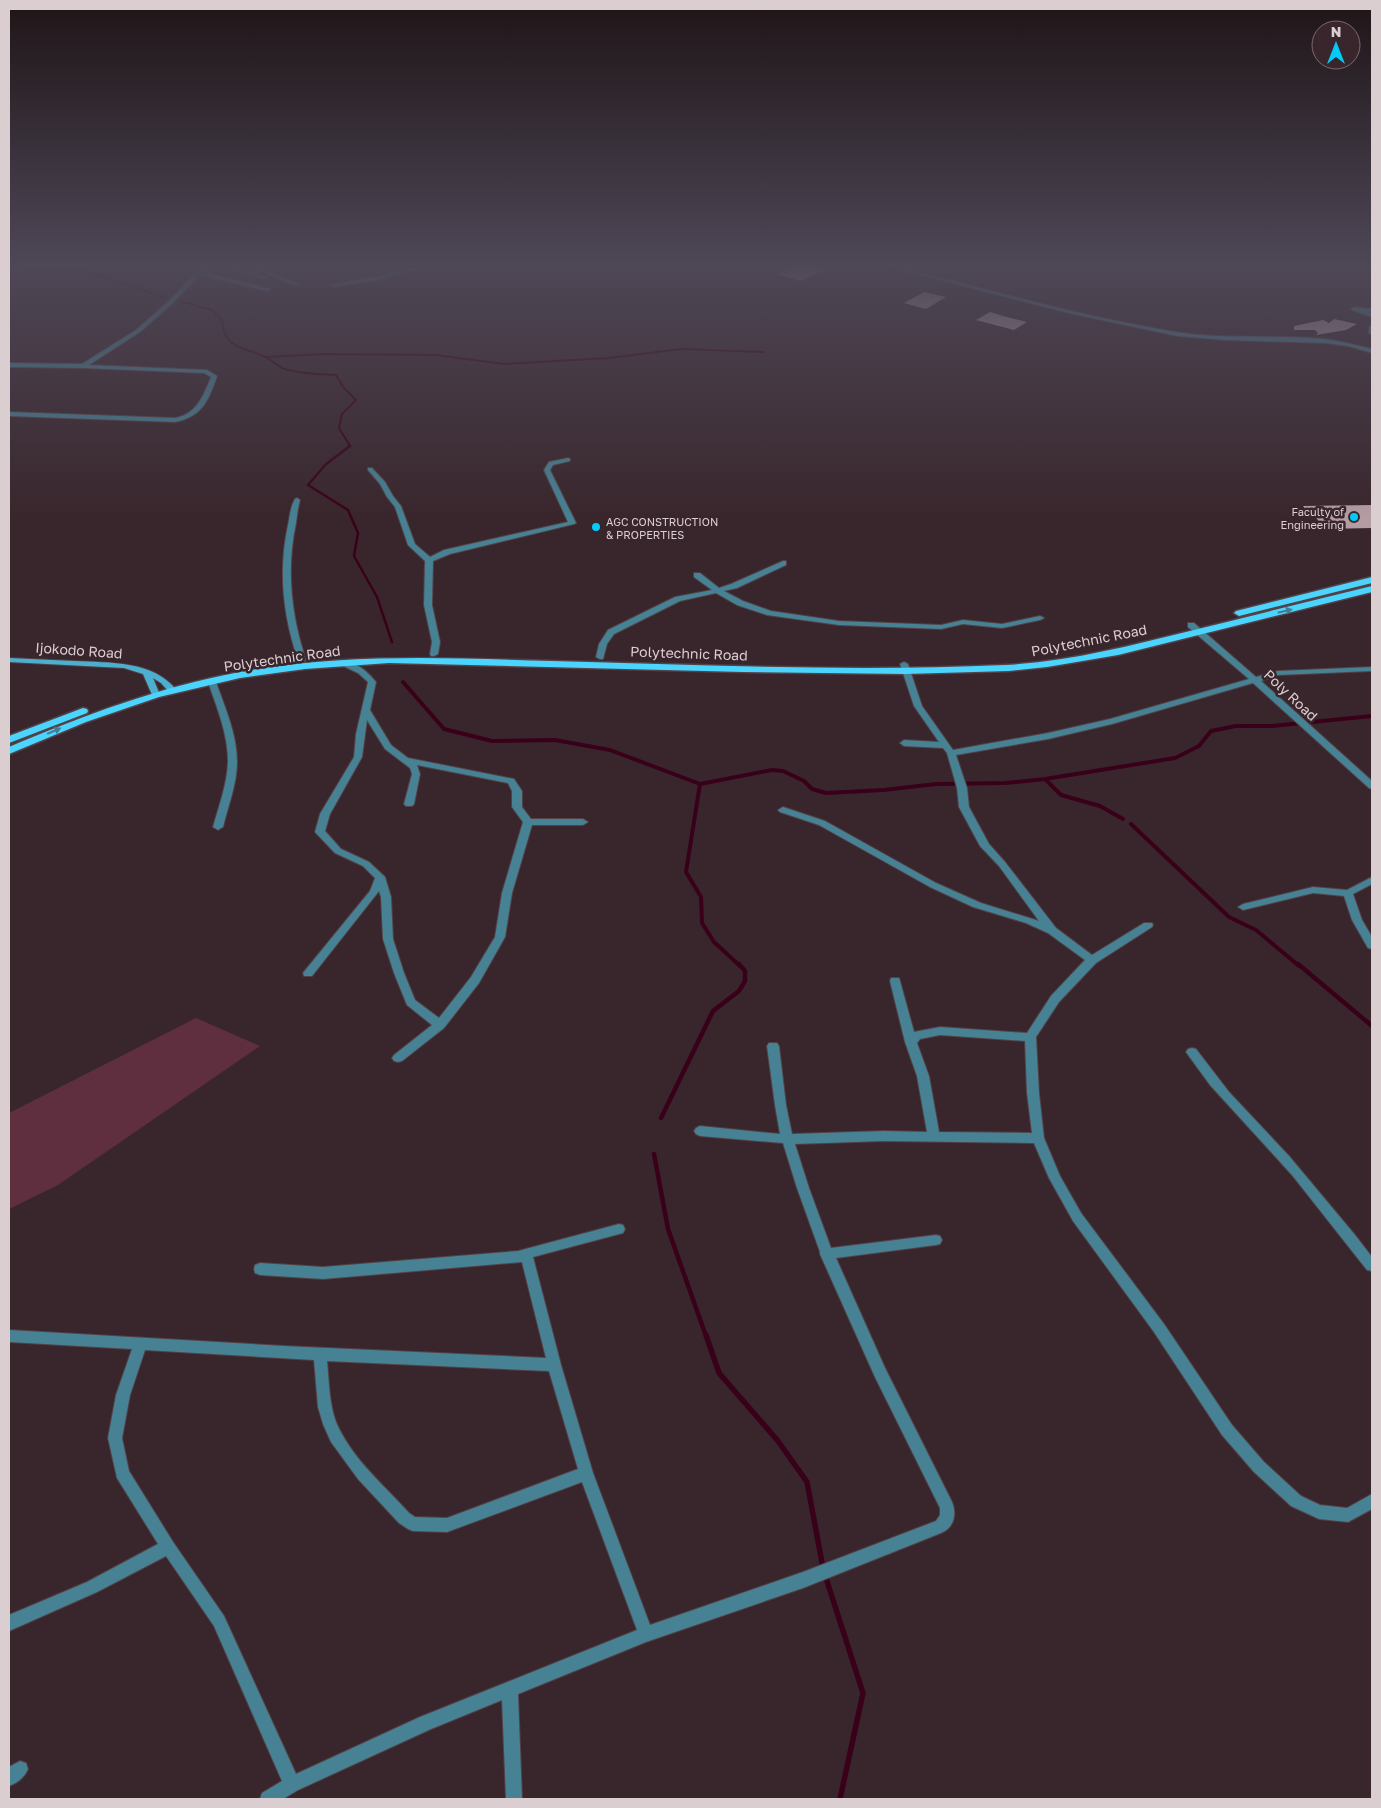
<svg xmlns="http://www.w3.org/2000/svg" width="1381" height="1808" font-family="'Golos Text',sans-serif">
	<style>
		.green { fill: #5f2e3f }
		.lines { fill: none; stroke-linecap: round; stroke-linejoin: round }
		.stream-far4 { stroke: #39001a; stroke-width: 2 }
		.stream-far3 { stroke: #39001a; stroke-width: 2.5 }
		.stream-far2 { stroke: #39001a; stroke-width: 4 }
		.stream-far1 { stroke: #39001a; stroke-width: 4.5 }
		.stream { stroke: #39001a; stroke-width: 5.5 }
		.building { fill: #b49ca3 }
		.minor-casing { stroke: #534146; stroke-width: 2 }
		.secondary-casing { stroke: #534146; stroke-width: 2 }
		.primary-casing { stroke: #534146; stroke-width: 3 }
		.minor { fill: #468194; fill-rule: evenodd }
		.secondary { fill: #4bb0d0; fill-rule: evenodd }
		.primary { fill: #4bd4fe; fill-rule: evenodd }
		.oneway { fill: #427d95 }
		.poi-dot { fill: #02cbf9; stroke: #39262c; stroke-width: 2 }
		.labels { text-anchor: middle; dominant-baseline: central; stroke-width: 5; stroke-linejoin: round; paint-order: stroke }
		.far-poi-label { font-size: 11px; fill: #dbced1; stroke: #39262c; text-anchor: end }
		.street-label { font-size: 14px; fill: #dbced1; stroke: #39262c }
	</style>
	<rect width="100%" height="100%" fill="#39262c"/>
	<path class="green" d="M196 1018 260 1046 58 1185 9 1209V1113Z"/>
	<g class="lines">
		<path class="stream-far4" d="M9 273 73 270 94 274 166 298
			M182 302 212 310 222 320C224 350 243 346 265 357 272 360 278 367 285 369 301 374 319 374 336 375L344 388 356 400 342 414 339 428 350 446
			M265 357 324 354 435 355 504 364 609 358 682 349 763 352"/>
		<path class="stream-far3" d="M349 445 350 446 326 464 308 485 348 510 358 533 354 556 377 597 392 642"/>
		<path class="stream-far2" d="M403 682 444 729 492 741 555 740 610 750 700 784 772 770 783 771 804 781 812 789 826 793 884 790 936 784 1005 783 1045 779 1175 758 1199 746 1211 731 1236 726H1272L1372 716
			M1045 779 1061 795 1100 806 1123 819
			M700 784 686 872 701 897 702 923 714 942 740 966
			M1131 824 1229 917 1256 930 1299 966"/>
		<path class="stream-far1" d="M1298 964 1372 1026
			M661 1118 713 1011 739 991 745 981V971L739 964
			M654 1154 668 1229 706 1336"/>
		<path class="stream" d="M706 1335 719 1373 778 1441 807 1482 823 1568
			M825 1575 863 1693 840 1799"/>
	</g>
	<path class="building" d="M794 266H832L801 281 776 274Z
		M924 292 946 297 926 309 904 303Z
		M990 312 1003 316 1027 322 1014 330 976 320Z
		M1334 319 1357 324 1346 330 1316 335 1318 333 1315 330H1294V326L1323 320 1329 323Z
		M1372 505V528L1325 529 1314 515H1310L1303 506Z"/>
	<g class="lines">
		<g class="minor-casing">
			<path id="minor" d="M202 266H208L202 272 271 289 268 291 199 275 174 302 140 332 89 365 207 370 217 376C209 400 202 417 175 422L9 416V412L175 418C196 415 204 395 211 377L204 373 83 368 9 367V363L82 364 136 330 170 300Z
				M226 266H233L268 278 263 279Z
				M248 266H255L299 284 294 285Z
				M421 266H429L378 280 333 287 330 285 378 276Z
				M886 266H894C988 289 1081 317 1176 332 1225 340 1275 334 1324 339 1340 341 1356 345 1372 349V353L1348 346 1325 343 1226 340 1177 336 1069 313Z
				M1354 307 1372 309V313L1369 312 1372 313V317L1352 310 1351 309Z
				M1372 325V335L1369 333V327Z
				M568 458 570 459V461L553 465 550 470 576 523 574 524 450 554 433 561 432 605 440 642 438 654 434 656H431L430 654 432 642 424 605 425 561 408 545 395 507 387 497 380 484 368 470V468H372L385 482 393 496 401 506 415 544 430 557 444 550 568 522 544 470 549 462Z
				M297 498 300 500C298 507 297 515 296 523 286 570 291 615 306 660L302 662 298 660C283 616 278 571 288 525 290 516 290 507 295 499Z
				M783 561H786V565L737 588 724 591 743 601 771 611 839 621 941 625 963 620 1002 624 1040 616 1044 618 1040 620 1002 628 963 624 941 629 839 625 767 615 737 605 716 593 680 601 614 634 607 644 603 659H600L596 657 599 644 608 630 675 597 712 590 694 577V573H700L719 588 731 584Z
				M1188 623H1194L1256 677 1278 671 1372 667V671L1278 675 1261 681 1372 781V789L1369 788 1253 683 1112 724 1048 739 956 755 967 788 969 807 989 844 1005 862 1056 928 1092 955 1144 923H1152L1153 925 1152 927 1096 963 1059 1002 1036 1037 1039 1093 1044 1138 1060 1176 1081 1213 1164 1324 1232 1425 1264 1462 1301 1496 1320 1505 1347 1508 1372 1494V1509L1348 1522 1319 1519 1291 1506 1254 1472 1222 1435 1154 1332 1073 1221 1049 1178 1034 1143 884 1141 795 1144 809 1188 831 1248 936 1235 940 1236 942 1240 940 1244 936 1245 836 1258 885 1368 952 1502C957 1514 954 1528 941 1533L803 1588 646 1642 518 1694 522 1799H506L502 1700 431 1729 298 1790 283 1799H260L262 1793 282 1781 214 1626 166 1556 97 1592 9 1631V1615L87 1582 158 1544 117 1478 108 1438 116 1395 132 1349 9 1342V1330L284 1346 546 1358 522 1262 323 1279 260 1275 255 1273 254 1269 255 1265 260 1263 323 1267 518 1251 619 1224 623 1225 625 1229 623 1233 533 1257 561 1365 593 1473 650 1625 803 1572 936 1521 940 1515V1508L875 1377 820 1254V1252L797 1188 783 1143 700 1136 696 1134 694 1131 696 1128 700 1126 780 1134 775 1105 767 1046 769 1043H777L779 1046 786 1105 792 1134 884 1131 927 1132 917 1076 905 1042 890 981 891 978H899L900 981 914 1032 940 1027 1027 1033 1051 996 1085 960 1048 933 1026 923 973 907 930 887 819 825 780 812 778 810 783 807 825 821 936 883 981 903 1039 921 999 866 980 846 959 807 957 788 947 753 943 748 904 746 900 743 904 740 939 742 914 706 900 664 904 662 908 664 922 706 953 750 1048 733 1110 719 1249 679 1188 627ZM940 1035 1025 1041 1027 1093 1032 1133 939 1132 929 1076 917 1043 920 1039ZM145 1350 314 1360 318 1407 323 1424 331 1442 358 1479 399 1523 408 1529 413 1531 447 1532 582 1482 637 1630 420 1717 296 1774 224 1616 173 1542 129 1471 122 1438 130 1395ZM327 1361 549 1371 578 1469 447 1518 415 1517 409 1513C384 1485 351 1458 336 1422 329 1403 329 1381 327 1361Z
				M341 661C355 660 368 672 376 682L370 710 391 745 408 758 514 779 522 791V807L531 819H583L588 822 583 825H532L512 893 505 937 479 983 444 1028 402 1061 398 1062 394 1061 392 1058 394 1055 432 1025 407 1005 394 973 383 939 381 897 379 891 312 976H304L303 973 370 891 375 878 363 866 335 853 315 832 320 814 354 757 356 734 368 682 358 673 341 665ZM367 720 385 749 410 768 412 774 404 804 406 806H412L414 804 420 774 417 765 508 783 512 791V807L523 822 502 893 495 937 471 977 439 1018 415 1000 404 973 393 939 391 897 385 877 369 862 341 849 325 831 330 814 362 757Z
				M209 680H212L216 682C225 708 237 734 237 762 237 784 228 806 223 827L218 830 213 827C219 806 227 784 228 762 228 734 217 708 208 682Z
				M1372 877V884L1353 894 1362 920 1372 937V949L1368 948 1352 920 1344 896 1313 893 1243 910 1238 907 1243 904 1313 887 1347 890Z
				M1192 1048 1196 1049 1229 1092 1289 1156 1355 1235 1372 1257V1271L1367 1270 1292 1175 1210 1085 1186 1052 1188 1049Z
				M20 1761 26 1763 28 1769C25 1777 17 1783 9 1786V1767Z"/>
		</g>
		<g class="secondary-casing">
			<path id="secondary" d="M9 658C31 659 52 660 74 661 109 663 154 660 177 691L176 693H170L161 683 153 678 160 695 159 697H153L143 674 124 668 9 662Z"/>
		</g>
		<g class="primary-casing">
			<path id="primary" d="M1372 577V583L1239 616 1234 613 1236 611Z
				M1372 586V592L1118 655 1047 667 1009 671 905 674 743 672 389 663 305 669 240 678 159 697 86 722 9 754V747C84 715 160 687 240 672 343 653 448 658 552 661 703 665 854 672 1005 665 1067 662 1129 646 1190 631 1250 616 1311 601 1372 586Z
				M83 708 87 709 88 711 87 713 9 743V736Z"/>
		</g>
		<use href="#minor" class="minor"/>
		<use href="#secondary" class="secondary"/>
		<use href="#primary" class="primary"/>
	</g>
	<defs><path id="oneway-solid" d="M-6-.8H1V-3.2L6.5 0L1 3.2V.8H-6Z" transform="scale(1.25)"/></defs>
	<g class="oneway">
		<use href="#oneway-solid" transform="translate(1285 611) rotate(-13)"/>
		<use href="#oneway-solid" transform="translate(54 731) rotate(-23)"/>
	</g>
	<linearGradient id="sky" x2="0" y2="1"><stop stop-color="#1f1518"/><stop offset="0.51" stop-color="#4e4756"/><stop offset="1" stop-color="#4e4756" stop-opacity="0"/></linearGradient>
	<rect width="1381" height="519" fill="url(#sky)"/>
	<g class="poi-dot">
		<circle cx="1354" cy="517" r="5"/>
		<circle cx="596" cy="527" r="5"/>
	</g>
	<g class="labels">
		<g class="far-poi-label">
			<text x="1344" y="511">Faculty of<tspan x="1344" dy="13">Engineering</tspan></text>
			<text x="606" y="521" text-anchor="start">AGC CONSTRUCTION<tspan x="606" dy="13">&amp; PROPERTIES</tspan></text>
		</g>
		<g class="street-label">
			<text transform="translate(1089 640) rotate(-11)">Polytechnic Road</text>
			<text transform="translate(79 650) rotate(4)">Ijokodo Road</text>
			<text transform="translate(689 653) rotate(2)">Polytechnic Road</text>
			<text transform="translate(282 658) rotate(-8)">Polytechnic Road</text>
			<text transform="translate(1291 695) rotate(43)">Poly Road</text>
		</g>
	</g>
	<rect width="1381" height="1808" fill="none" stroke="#dbced1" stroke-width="20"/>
	<g transform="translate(1336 45)"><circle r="24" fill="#39262c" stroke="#7a696e"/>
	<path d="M0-4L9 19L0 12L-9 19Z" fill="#02cbf9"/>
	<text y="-8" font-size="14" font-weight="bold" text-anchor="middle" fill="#dbced1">N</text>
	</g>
</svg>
